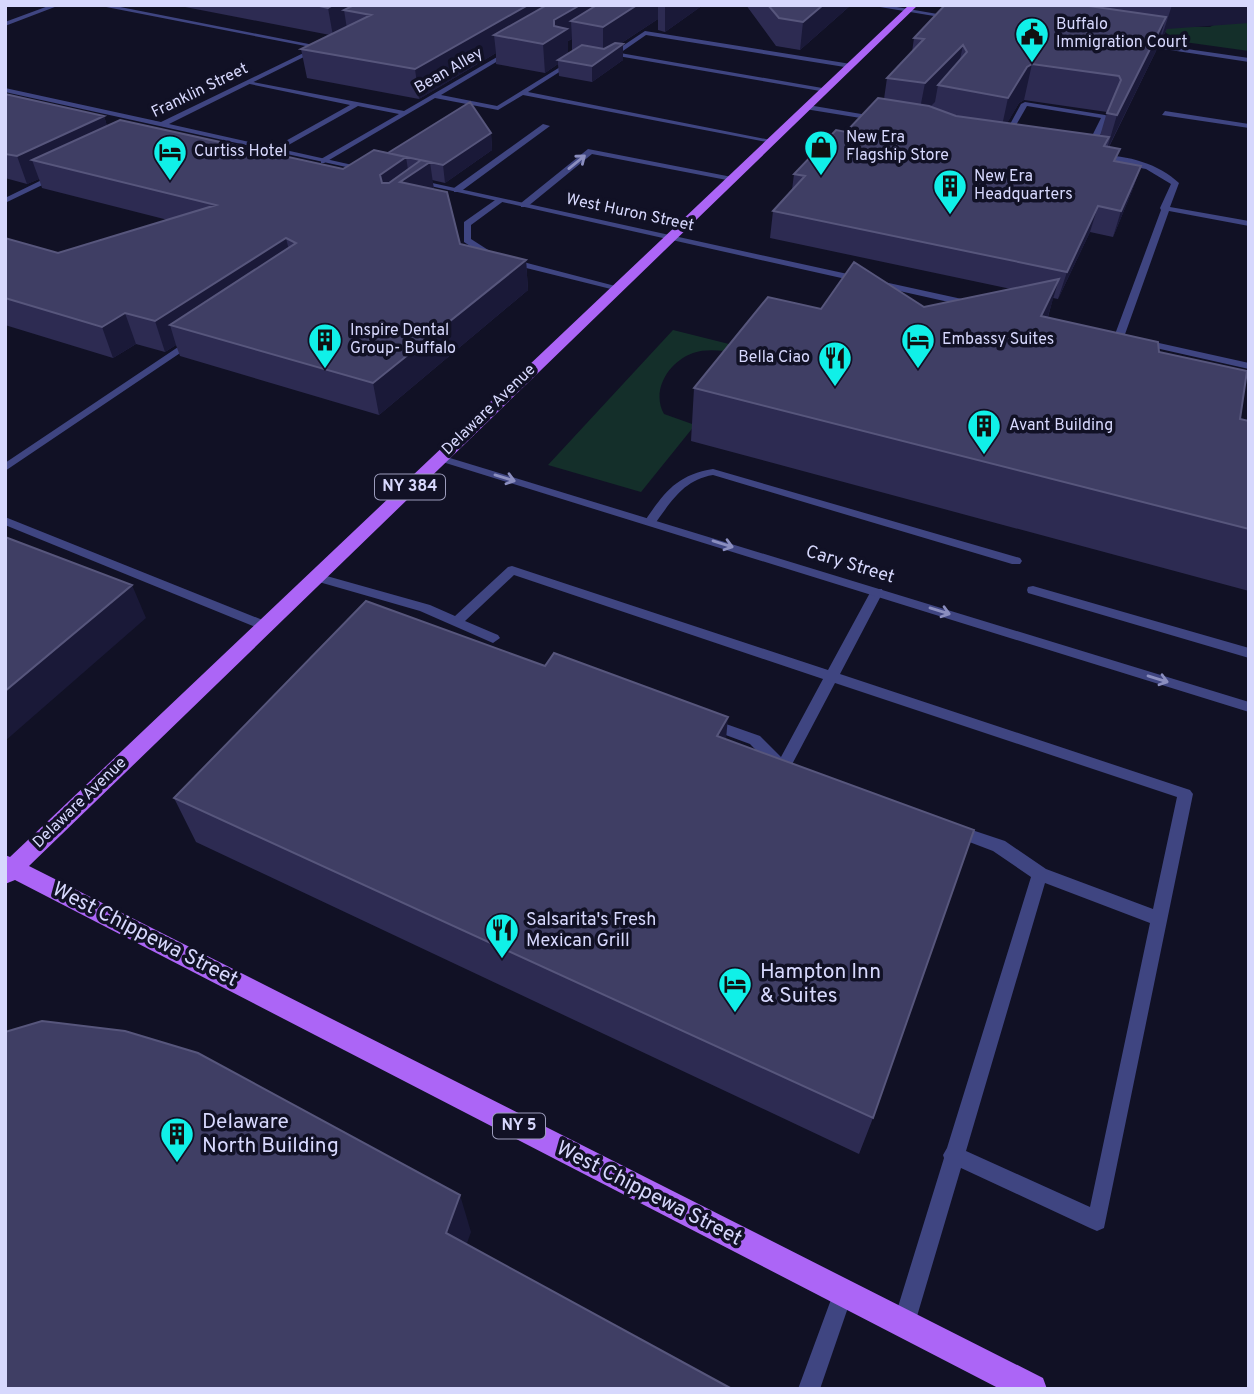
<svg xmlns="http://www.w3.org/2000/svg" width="1254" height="1394" font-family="Overpass,sans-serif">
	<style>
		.green { fill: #142f2a }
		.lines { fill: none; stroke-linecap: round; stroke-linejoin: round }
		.service { fill: #3f4581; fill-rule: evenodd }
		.minor { fill: #3f4581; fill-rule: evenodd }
		.tertiary { fill: #3f4581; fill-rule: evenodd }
		.primary { fill: #ac65f6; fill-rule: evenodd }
		.wall { fill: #2d2b52; fill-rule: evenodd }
		.shaded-wall { fill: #1a1938 }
		.building { fill: #3f3e64; stroke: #57567c; stroke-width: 2 }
		.oneway { stroke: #8b8ebf }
		.labels { text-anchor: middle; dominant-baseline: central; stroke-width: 7; stroke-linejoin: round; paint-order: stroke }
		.far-poi-label { font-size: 16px; fill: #d7d8fd; stroke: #111125; text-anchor: start }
		.far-street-label { font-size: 16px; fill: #d7d8fd; stroke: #111125 }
		.shield { fill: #111125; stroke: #9c9cbc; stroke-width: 2 }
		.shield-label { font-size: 16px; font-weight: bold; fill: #d7d8fd }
		.street-label { font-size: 18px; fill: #d7d8fd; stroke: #111125 }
		.poi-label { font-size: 18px; fill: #d7d8fd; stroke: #111125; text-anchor: start }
		.near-street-label { font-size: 21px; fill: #d7d8fd; stroke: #111125 }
		.near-poi-label { font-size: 21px; fill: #d7d8fd; stroke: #111125; text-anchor: start }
	</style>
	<rect width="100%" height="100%" fill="#111125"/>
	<path class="green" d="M1249 5V51L1177 41 1157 26 1210 27Z
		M673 330 741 347 737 352C722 351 707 348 693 353 668 362 651 391 664 414L695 425 641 492 548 465Z"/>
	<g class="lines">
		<path class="service" d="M96 5H110L324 47 321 49Z
			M645 31 851 64 854 66 851 68 646 35 620 53 828 89 826 92 612 55V53Z
			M511 49 513 52 441 95 497 106 573 59 575 62 528 92 776 141 772 143 523 95 498 110 435 98 324 163H321V159L399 114 358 106 276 152 272 150 273 148 350 105 245 83 248 81 404 111Z
			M1025 102 1105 115 1109 117 1093 150 1089 152 1085 150 1101 118 1027 106 1007 141H1001L1021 104Z
			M808 105 879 117 883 119 879 121 805 109Z
			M1165 111 1249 124V128L1162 115Z
			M543 124 550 126 460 192H454V188Z
			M588 149 732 177 736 179 732 181 592 154 527 207H521V203Z
			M1095 155C1123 154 1159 163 1179 183L1170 207 1249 221V226L1169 211 1124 337 1119 340 1114 337 1161 210 1160 208 1171 184 1146 169 1095 159Z
			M498 198 505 200 471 225V239L496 255 619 287V291L490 259 464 242V222Z
			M190 339 198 341 5 471V463Z
			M713 469 1020 558 1022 561 1020 564H1012L713 475C683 480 671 502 654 525H646L644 522C664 493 676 475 713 469Z
			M5 517 270 623 272 626 265 631 260 629 5 525Z
			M512 566 828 670 872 589H882L883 592 840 674 1190 790 1193 794 1104 1228 1097 1231 1090 1228 961 1168 915 1323 912 1331 904 1334 896 1331 893 1323 944 1158 943 1155 947 1148 1031 877 993 851 951 835 949 831 951 827 957 825 1005 841 1046 869 1153 909 1177 797 835 683 788 772H777L750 744 704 727 702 723 704 719 709 718 760 736 781 757 823 679 514 575 465 621 498 635 500 638 493 643 420 611 312 580 310 577 316 573 430 605 455 616 508 567ZM1045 883 1150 923 1090 1207 966 1151Z
			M1033 586 1249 648V658L1028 593 1027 590 1028 587Z
			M843 1283 850 1286 853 1293 820 1389H798L836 1286Z"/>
		<path class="minor" d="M868 5H885L955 17 952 19Z
			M1139 42 1249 58V62L1137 45Z
			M440 455 1249 702V712L436 460 434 458Z"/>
		<path class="tertiary" d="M51 5H60L5 26V22Z
			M318 46 320 49 169 124 366 168 370 170 369 172 5 92V88L161 122Z
			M54 174 61 176 5 203V198Z
			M414 179 971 301 976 304 971 307 417 183H414Z
			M1141 339 1249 363V369L1138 344 1136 342Z"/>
		<path class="primary" d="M909 5H918L29 866 1043 1378 1047 1389H1000L15 880 5 884V855L10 857Z"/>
	</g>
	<path class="wall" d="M175 5H703L665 32 658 30V19L620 44H623V60L592 82 559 76 558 64 545 73 496 64V53L419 99 307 78 301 49 330 35ZM572 39V50H574L568 54V41Z
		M746 5H851L800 50 776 46Z
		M945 5H1249L1167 29 1160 42H1158L1156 51 1109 147 1116 161 1141 166 1132 191 1113 237 1090 232 1058 299 1053 298 1048 317 1159 352 1240 419 1249 421V591L691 441 694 388 821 309 924 307 1011 289 770 238 773 211 792 190 794 174 846 132 884 99 887 78 912 52 914 38ZM1024 100 1107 112 1100 136 1007 123 1019 103Z
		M5 94 104 116 107 126 343 169 388 153 491 133 492 150 445 183 432 180 434 189 460 244 526 260 528 290 379 415 180 356 176 345 165 352 136 344 113 358 5 325V238L58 253 168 220 42 188 39 179 27 184 5 178Z
		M726 739 873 1118 859 1154 196 842 174 798Z"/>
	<path class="shaded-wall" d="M333 5H395L371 15 344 10 347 29 333 36 328 8Z
		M528 5H576L494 35 496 53 419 99 415 69Z
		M580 5H625L571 21 572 39 568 41V58L558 60V64L545 73 543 44 554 20Z
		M637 5H658V19L603 55V27Z
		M665 5H703L665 32Z
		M823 5H851L800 50 803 22Z
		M1172 5H1249V23L1167 29 1160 42Z
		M1166 17 1156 51 1106 152 1117 115Z
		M623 44V60L592 82V66Z
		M963 45 956 79 938 85 935 102 918 119 925 83Z
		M1032 64 1024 100 1019 103 1000 135 1008 98 1027 67Z
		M104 116 112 143 32 160 39 179 27 184 17 156Z
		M491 133 492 150 445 183 443 165Z
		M406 157 409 176 430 162 434 190 384 203 380 175Z
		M1141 166 1132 191 1113 237 1121 211Z
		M1098 206 1090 232 1058 299 1067 272Z
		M286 238 293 267 170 325 176 345 165 352 155 321Z
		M526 260 528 290 379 415 373 383Z
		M1059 279 1044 329 1041 316Z
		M125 313 136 344 113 358 102 327Z
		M132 585 146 618 5 741V691Z
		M728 717 724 762 717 736Z
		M460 1195 471 1232 458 1268 446 1233Z"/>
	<path class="building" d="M315 5H333L328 8Z
		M354 5H528L415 69 301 49 371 15 344 10Z
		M547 5H580L554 20V26L567 29 543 44 494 35Z
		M597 5H637L603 27 571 21Z
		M768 5H823L803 22 779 18Z
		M945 5H1082L1166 17 1117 115 1107 113 1121 80 1119 76 1032 64 1027 67 1008 98 938 85 967 52 963 45 925 83 887 78 924 39 914 38Z
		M615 43 623 44 592 66 558 60 582 45 604 49Z
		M5 94 104 116 17 156 5 154Z
		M878 98 929 106 956 116 1109 137 1104 146 1120 149 1114 161 1141 166 1121 211 1098 206 1067 272 773 211 805 176 794 174 836 130 846 132Z
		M470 102 491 133 443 165 388 153Z
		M120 120 343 169 374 150 406 157 380 175 382 183H389L421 160 430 162 400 182 447 192 460 244 526 260 373 383 170 325 296 243 286 238 155 321 125 313 102 327 5 298V238L58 253 216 205 32 160Z
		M854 262 924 307 1059 279 1041 316 1158 342 1159 352 1247 371 1240 419 1249 421V529L694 388 768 297 821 309Z
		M5 537 132 585 5 691Z
		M366 601 545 666 554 653 728 717 717 736 974 830 873 1118 174 798Z
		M42 1021 125 1031 198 1053 460 1195 446 1233 732 1389H5V1032Z"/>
	<defs><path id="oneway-shaft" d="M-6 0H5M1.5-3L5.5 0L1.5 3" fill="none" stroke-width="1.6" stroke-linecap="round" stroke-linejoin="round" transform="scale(1.75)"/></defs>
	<g class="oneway">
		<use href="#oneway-shaft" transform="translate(577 162) rotate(-39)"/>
		<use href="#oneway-shaft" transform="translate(505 478) rotate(17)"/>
		<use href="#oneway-shaft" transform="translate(723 544) rotate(17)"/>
		<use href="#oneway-shaft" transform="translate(940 611) rotate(17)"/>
		<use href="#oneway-shaft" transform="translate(1158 679) rotate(17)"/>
	</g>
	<defs>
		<g id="civic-pin" transform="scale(1.75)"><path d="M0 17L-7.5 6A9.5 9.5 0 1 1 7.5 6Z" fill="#10f0e8" stroke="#111125"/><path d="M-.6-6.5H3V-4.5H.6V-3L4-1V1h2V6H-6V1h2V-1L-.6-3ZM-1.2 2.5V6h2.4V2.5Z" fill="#111"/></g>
		<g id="shop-pin" transform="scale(1.75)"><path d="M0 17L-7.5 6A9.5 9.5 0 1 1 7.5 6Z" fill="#10f0e8" stroke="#111125"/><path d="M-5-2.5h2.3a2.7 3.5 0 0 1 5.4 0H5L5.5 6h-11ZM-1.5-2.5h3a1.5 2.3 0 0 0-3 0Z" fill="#111"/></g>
		<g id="hotel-pin" transform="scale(1.75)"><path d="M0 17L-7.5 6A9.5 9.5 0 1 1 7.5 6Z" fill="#10f0e8" stroke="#111125"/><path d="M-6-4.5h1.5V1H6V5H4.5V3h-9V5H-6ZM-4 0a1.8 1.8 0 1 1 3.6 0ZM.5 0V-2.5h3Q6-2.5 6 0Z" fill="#111"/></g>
		<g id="building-pin" transform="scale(1.75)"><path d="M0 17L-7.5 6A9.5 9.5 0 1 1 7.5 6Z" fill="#10f0e8" stroke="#111125"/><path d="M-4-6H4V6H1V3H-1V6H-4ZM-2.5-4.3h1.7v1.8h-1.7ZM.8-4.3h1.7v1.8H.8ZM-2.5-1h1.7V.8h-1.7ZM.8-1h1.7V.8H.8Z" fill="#111"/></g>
		<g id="restaurant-pin" transform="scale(1.75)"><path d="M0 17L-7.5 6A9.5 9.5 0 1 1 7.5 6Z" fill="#10f0e8" stroke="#111125"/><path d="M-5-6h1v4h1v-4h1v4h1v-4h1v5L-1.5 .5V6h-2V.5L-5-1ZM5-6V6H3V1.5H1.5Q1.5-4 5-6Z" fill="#111"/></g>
	</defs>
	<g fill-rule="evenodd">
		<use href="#civic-pin" x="1032" y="34"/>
		<use href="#shop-pin" x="821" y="147"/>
		<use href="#hotel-pin" x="170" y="152"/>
		<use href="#building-pin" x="950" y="186"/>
		<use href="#building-pin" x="325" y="340"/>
		<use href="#hotel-pin" x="918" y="340"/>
		<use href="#restaurant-pin" x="835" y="358"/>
		<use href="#building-pin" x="984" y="426"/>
		<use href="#restaurant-pin" x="502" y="930"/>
		<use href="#hotel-pin" x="735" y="984"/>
		<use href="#building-pin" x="177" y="1134"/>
	</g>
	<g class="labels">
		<g class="far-poi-label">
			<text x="1056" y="25">Buffalo<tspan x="1056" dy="18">Immigration Court</tspan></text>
			<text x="846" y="138">New Era<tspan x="846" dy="18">Flagship Store</tspan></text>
			<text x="194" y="152">Curtiss Hotel</text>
			<text x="974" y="177">New Era<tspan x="974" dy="18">Headquarters</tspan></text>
			<text x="350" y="331">Inspire Dental<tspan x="350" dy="18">Group- Buffalo</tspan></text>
			<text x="942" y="340">Embassy Suites</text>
			<text x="810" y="358" text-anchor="end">Bella Ciao</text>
			<text x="1009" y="426">Avant Building</text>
		</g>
		<g class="far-street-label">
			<text transform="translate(449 71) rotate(-30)">Bean Alley</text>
			<text transform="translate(200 91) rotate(-26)">Franklin Street</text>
			<text transform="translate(630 213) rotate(12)">West Huron Street</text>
			<text transform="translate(489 410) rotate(-44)">Delaware Avenue</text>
			<text transform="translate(80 803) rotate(-44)">Delaware Avenue</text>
		</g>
		<g class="shield">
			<rect x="375" y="474.5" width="70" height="25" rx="5"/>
			<rect x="493" y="1113.5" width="52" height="25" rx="5"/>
		</g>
		<g class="shield-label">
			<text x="410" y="487">NY 384</text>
			<text x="519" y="1126">NY 5</text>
		</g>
		<g class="street-label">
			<text transform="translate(850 565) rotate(17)">Cary Street</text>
		</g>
		<g class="poi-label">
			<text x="526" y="920">Salsarita's Fresh<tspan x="526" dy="21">Mexican Grill</tspan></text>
		</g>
		<g class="near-street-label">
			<text transform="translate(145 935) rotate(27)">West Chippewa Street</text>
			<text transform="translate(649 1194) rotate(27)">West Chippewa Street</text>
		</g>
		<g class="near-poi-label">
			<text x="760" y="972">Hampton Inn<tspan x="760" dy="24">&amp; Suites</tspan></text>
			<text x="202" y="1122">Delaware<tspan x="202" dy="24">North Building</tspan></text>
		</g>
	</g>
	<rect width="1254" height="1394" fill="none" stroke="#d7d8fd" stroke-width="14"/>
</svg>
